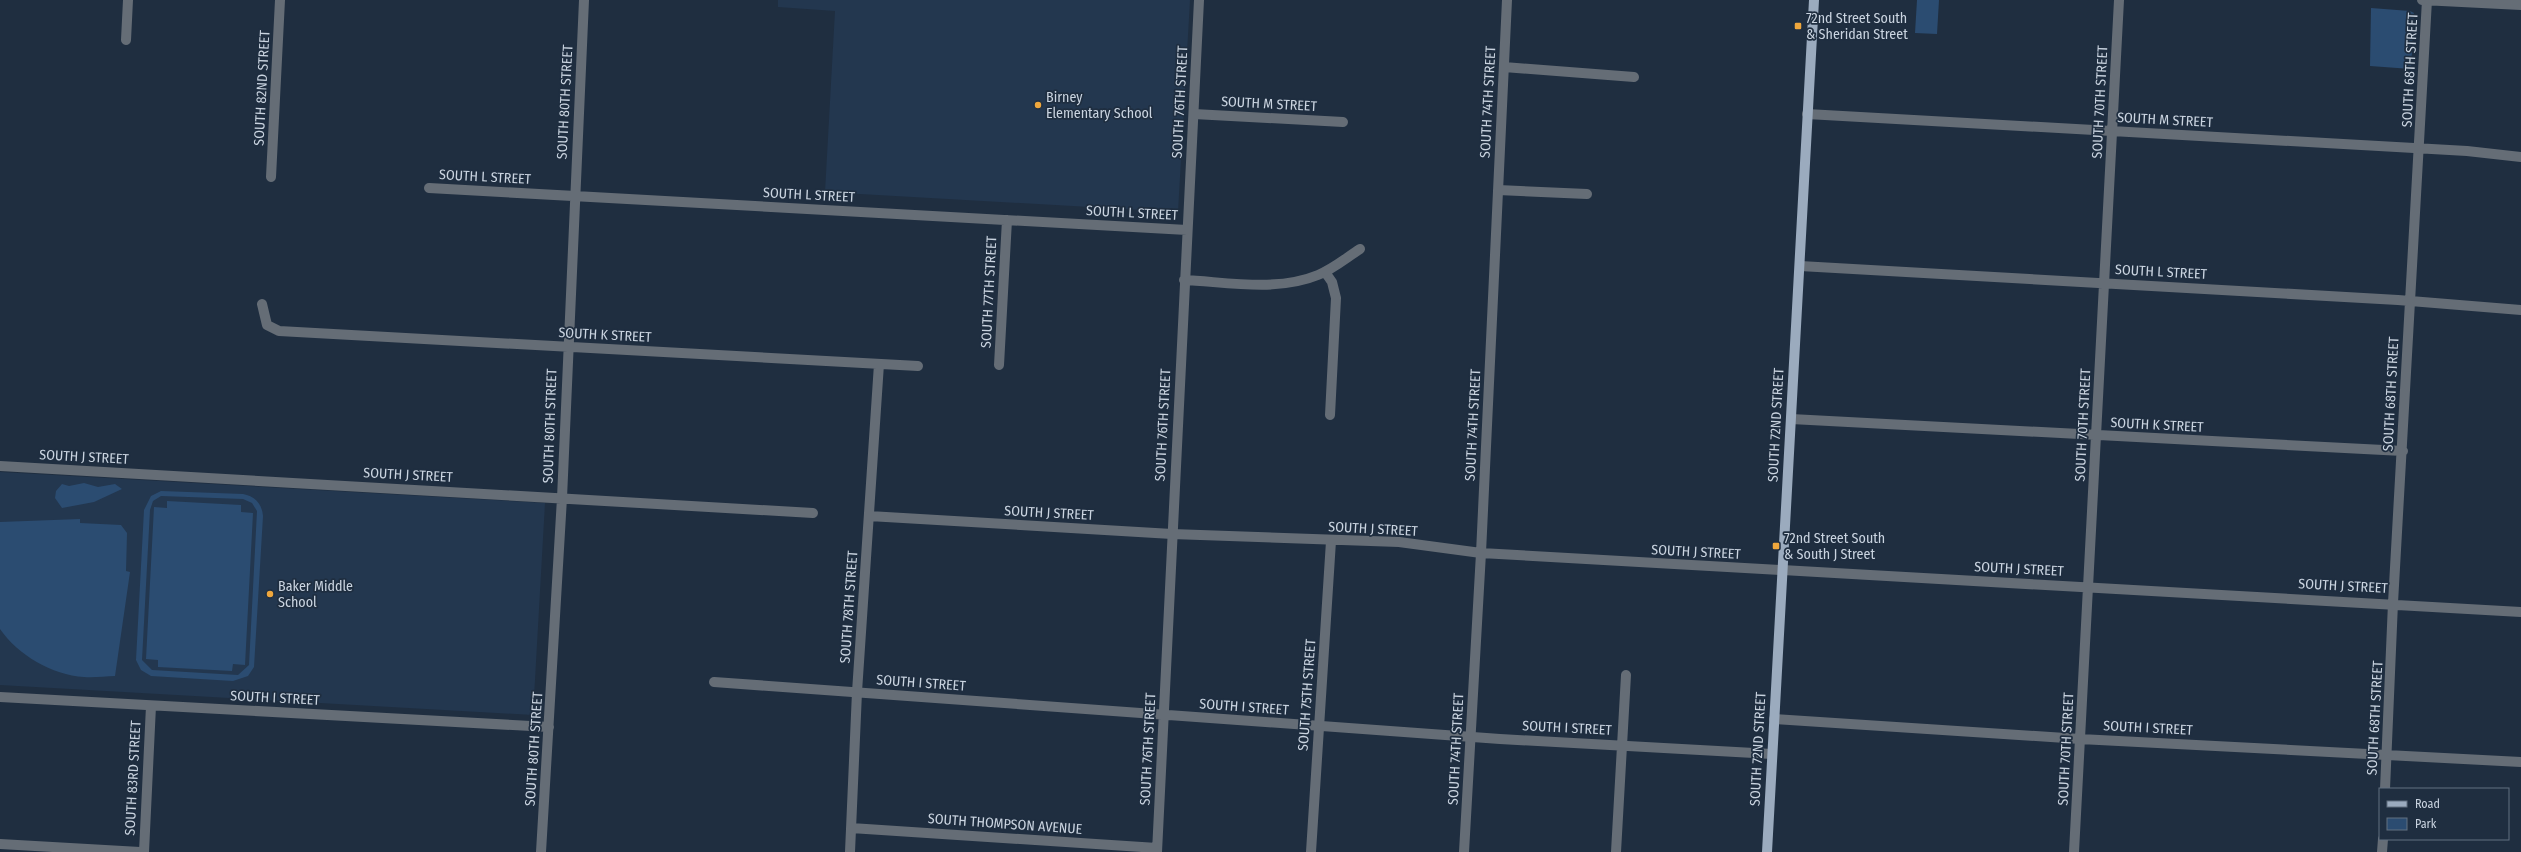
<svg xmlns="http://www.w3.org/2000/svg" width="2521" height="852" font-family="'Fira Sans Condensed',sans-serif">
	<style>
		.built { fill: #23374f }
		.green { fill: #2b4c71; fill-rule: evenodd }
		.lines { fill: none; stroke-linecap: round; stroke-linejoin: round }
		.minor { stroke: #656d76; stroke-width: 10 }
		.major { stroke: #9babbe; stroke-width: 10 }
		.poi-dot { fill: #efa73d; stroke: #1f2e40; stroke-width: 1.5 }
		.labels { text-anchor: middle; dominant-baseline: central; stroke-width: 3.5; stroke-linejoin: round; paint-order: stroke }
		.poi-label { font-size: 14px; fill: #cad4e0; stroke: #1f2e40; text-anchor: start }
		.street-label { font-size: 14px; fill: #cad4e0; stroke: #1f2e40 }
	</style>
	<rect width="100%" height="100%" fill="#1f2e40"/>
	<path class="built" d="M778 0H1190L1178 212 825 192 835 11 778 7Z
		M0 472 545 503 533 715 0 685Z"/>
	<path class="green" d="M1917 0H1939L1937 34 1915 33Z
		M2371 8 2410 11 2414 13 2411 69 2370 66Z
		M84 483 98 487 115 484 122 489 94 502 62 508 55 498 56 491 62 484 69 486Z
		M161 491 243 494C255 496 262 504 263 516L254 667 248 676 233 681 151 676 141 670 136 660 144 510 151 496ZM161 496 243 499 252 503 257 511 249 665 238 675 152 670 142 660 150 510 153 501Z
		M167 501 241 505V512L253 513 245 665 233 664 232 671 158 667V660L146 659 154 507 167 508Z
		M80 519V523L121 525 127 533 126 571 130 572 115 676C105 676 94 678 84 677 52 675 18 655 0 629V522Z"/>
	<g class="lines">
		<path class="minor" d="M2422 0 2521 5
			M126 40 128 0
			M1504 67 1634 77
			M1194 114 1343 122
			M1807 114 2467 151 2521 157
			M271 177 280 0
			M429 188 1187 230
			M1498 190 1587 194
			M1800 266 2398 300 2521 310
			M1325 272 1332 282 1336 298 1330 415
			M1184 280C1227 282 1277 292 1318 275 1333 269 1346 258 1360 249
			M262 304 267 325 279 331 918 366
			M999 365 1007 220
			M1791 419 2403 451
			M0 466 813 513
			M869 516 1172 534 1399 542 1481 553 2521 612
			M714 682 1500 739 1772 754
			M0 697 549 727
			M1774 719 2080 739 2521 762
			M2385 789 2393 603 2427 0
			M851 828 1157 848
			M0 844 140 852
			M144 852 151 706
			M541 852 562 498 584 0
			M850 852 857 692 879 364
			M1157 852 1199 0
			M1311 852 1331 541
			M1464 852 1481 553 1507 0
			M1616 852 1626 675
			M2074 852 2119 0
			M2382 852 2383 839"/>
		<path class="major" d="M1767 852 1814 0"/>
	</g>
	<g class="poi-dot">
		<rect x="1794" y="22" width="8" height="8" rx="2"/>
		<circle cx="1038" cy="105" r="4"/>
		<rect x="1772" y="542" width="8" height="8" rx="2"/>
		<circle cx="270" cy="594" r="4"/>
	</g>
	<g class="labels">
		<g class="poi-label">
			<text x="1806" y="18">72nd Street South<tspan x="1806" dy="16">&amp; Sheridan Street</tspan></text>
			<text x="1046" y="97">Birney<tspan x="1046" dy="16">Elementary School</tspan></text>
			<text x="1784" y="538">72nd Street South<tspan x="1784" dy="16">&amp; South J Street</tspan></text>
			<text x="278" y="586">Baker Middle<tspan x="278" dy="16">School</tspan></text>
		</g>
		<g class="street-label">
			<text transform="translate(2410 70) rotate(-87)">SOUTH 68TH STREET</text>
			<text transform="translate(262 88) rotate(-87)">SOUTH 82ND STREET</text>
			<text transform="translate(565 102) rotate(-87)">SOUTH 80TH STREET</text>
			<text transform="translate(1180 102) rotate(-87)">SOUTH 76TH STREET</text>
			<text transform="translate(1488 102) rotate(-87)">SOUTH 74TH STREET</text>
			<text transform="translate(2100 102) rotate(-87)">SOUTH 70TH STREET</text>
			<text transform="translate(1269 104) rotate(3)">SOUTH M STREET</text>
			<text transform="translate(2165 120) rotate(3)">SOUTH M STREET</text>
			<text transform="translate(485 177) rotate(3)">SOUTH L STREET</text>
			<text transform="translate(809 195) rotate(3)">SOUTH L STREET</text>
			<text transform="translate(1132 213) rotate(3)">SOUTH L STREET</text>
			<text transform="translate(2161 272) rotate(3)">SOUTH L STREET</text>
			<text transform="translate(989 292) rotate(-87)">SOUTH 77TH STREET</text>
			<text transform="translate(605 335) rotate(3)">SOUTH K STREET</text>
			<text transform="translate(2391 394) rotate(-87)">SOUTH 68TH STREET</text>
			<text transform="translate(1163 425) rotate(-87)">SOUTH 76TH STREET</text>
			<text transform="translate(1473 425) rotate(-87)">SOUTH 74TH STREET</text>
			<text transform="translate(1776 425) rotate(-87)">SOUTH 72ND STREET</text>
			<text transform="translate(2083 425) rotate(-87)">SOUTH 70TH STREET</text>
			<text transform="translate(2157 425) rotate(3)">SOUTH K STREET</text>
			<text transform="translate(550 426) rotate(-88)">SOUTH 80TH STREET</text>
			<text transform="translate(84 457) rotate(3)">SOUTH J STREET</text>
			<text transform="translate(408 475) rotate(3)">SOUTH J STREET</text>
			<text transform="translate(1049 513) rotate(3)">SOUTH J STREET</text>
			<text transform="translate(1373 529) rotate(3)">SOUTH J STREET</text>
			<text transform="translate(1696 552) rotate(3)">SOUTH J STREET</text>
			<text transform="translate(2019 569) rotate(3)">SOUTH J STREET</text>
			<text transform="translate(2343 586) rotate(3)">SOUTH J STREET</text>
			<text transform="translate(849 607) rotate(-86)">SOUTH 78TH STREET</text>
			<text transform="translate(921 683) rotate(4)">SOUTH I STREET</text>
			<text transform="translate(1307 695) rotate(-86)">SOUTH 75TH STREET</text>
			<text transform="translate(275 698) rotate(3)">SOUTH I STREET</text>
			<text transform="translate(1244 707) rotate(4)">SOUTH I STREET</text>
			<text transform="translate(2375 718) rotate(-87)">SOUTH 68TH STREET</text>
			<text transform="translate(1567 728) rotate(3)">SOUTH I STREET</text>
			<text transform="translate(2148 728) rotate(3)">SOUTH I STREET</text>
			<text transform="translate(534 749) rotate(-86)">SOUTH 80TH STREET</text>
			<text transform="translate(1148 749) rotate(-87)">SOUTH 76TH STREET</text>
			<text transform="translate(1456 749) rotate(-87)">SOUTH 74TH STREET</text>
			<text transform="translate(1758 749) rotate(-87)">SOUTH 72ND STREET</text>
			<text transform="translate(2066 749) rotate(-87)">SOUTH 70TH STREET</text>
			<text transform="translate(133 778) rotate(-87)">SOUTH 83RD STREET</text>
			<text transform="translate(1005 824) rotate(4)">SOUTH THOMPSON AVENUE</text>
		</g>
	</g>
	<rect x="2379" y="788" width="130" height="52" fill="#1f2e40" stroke="#637080"/>
	<rect x="2387" y="801" width="20" height="6" fill="#9babbe" stroke="#637080"/>
	<text x="2415" y="808" font-size="12" fill="#cad4e0">Road</text>
	<rect x="2387" y="818" width="20" height="12" fill="#2b4c71" stroke="#637080"/>
	<text x="2415" y="828" font-size="12" fill="#cad4e0">Park</text>
</svg>
